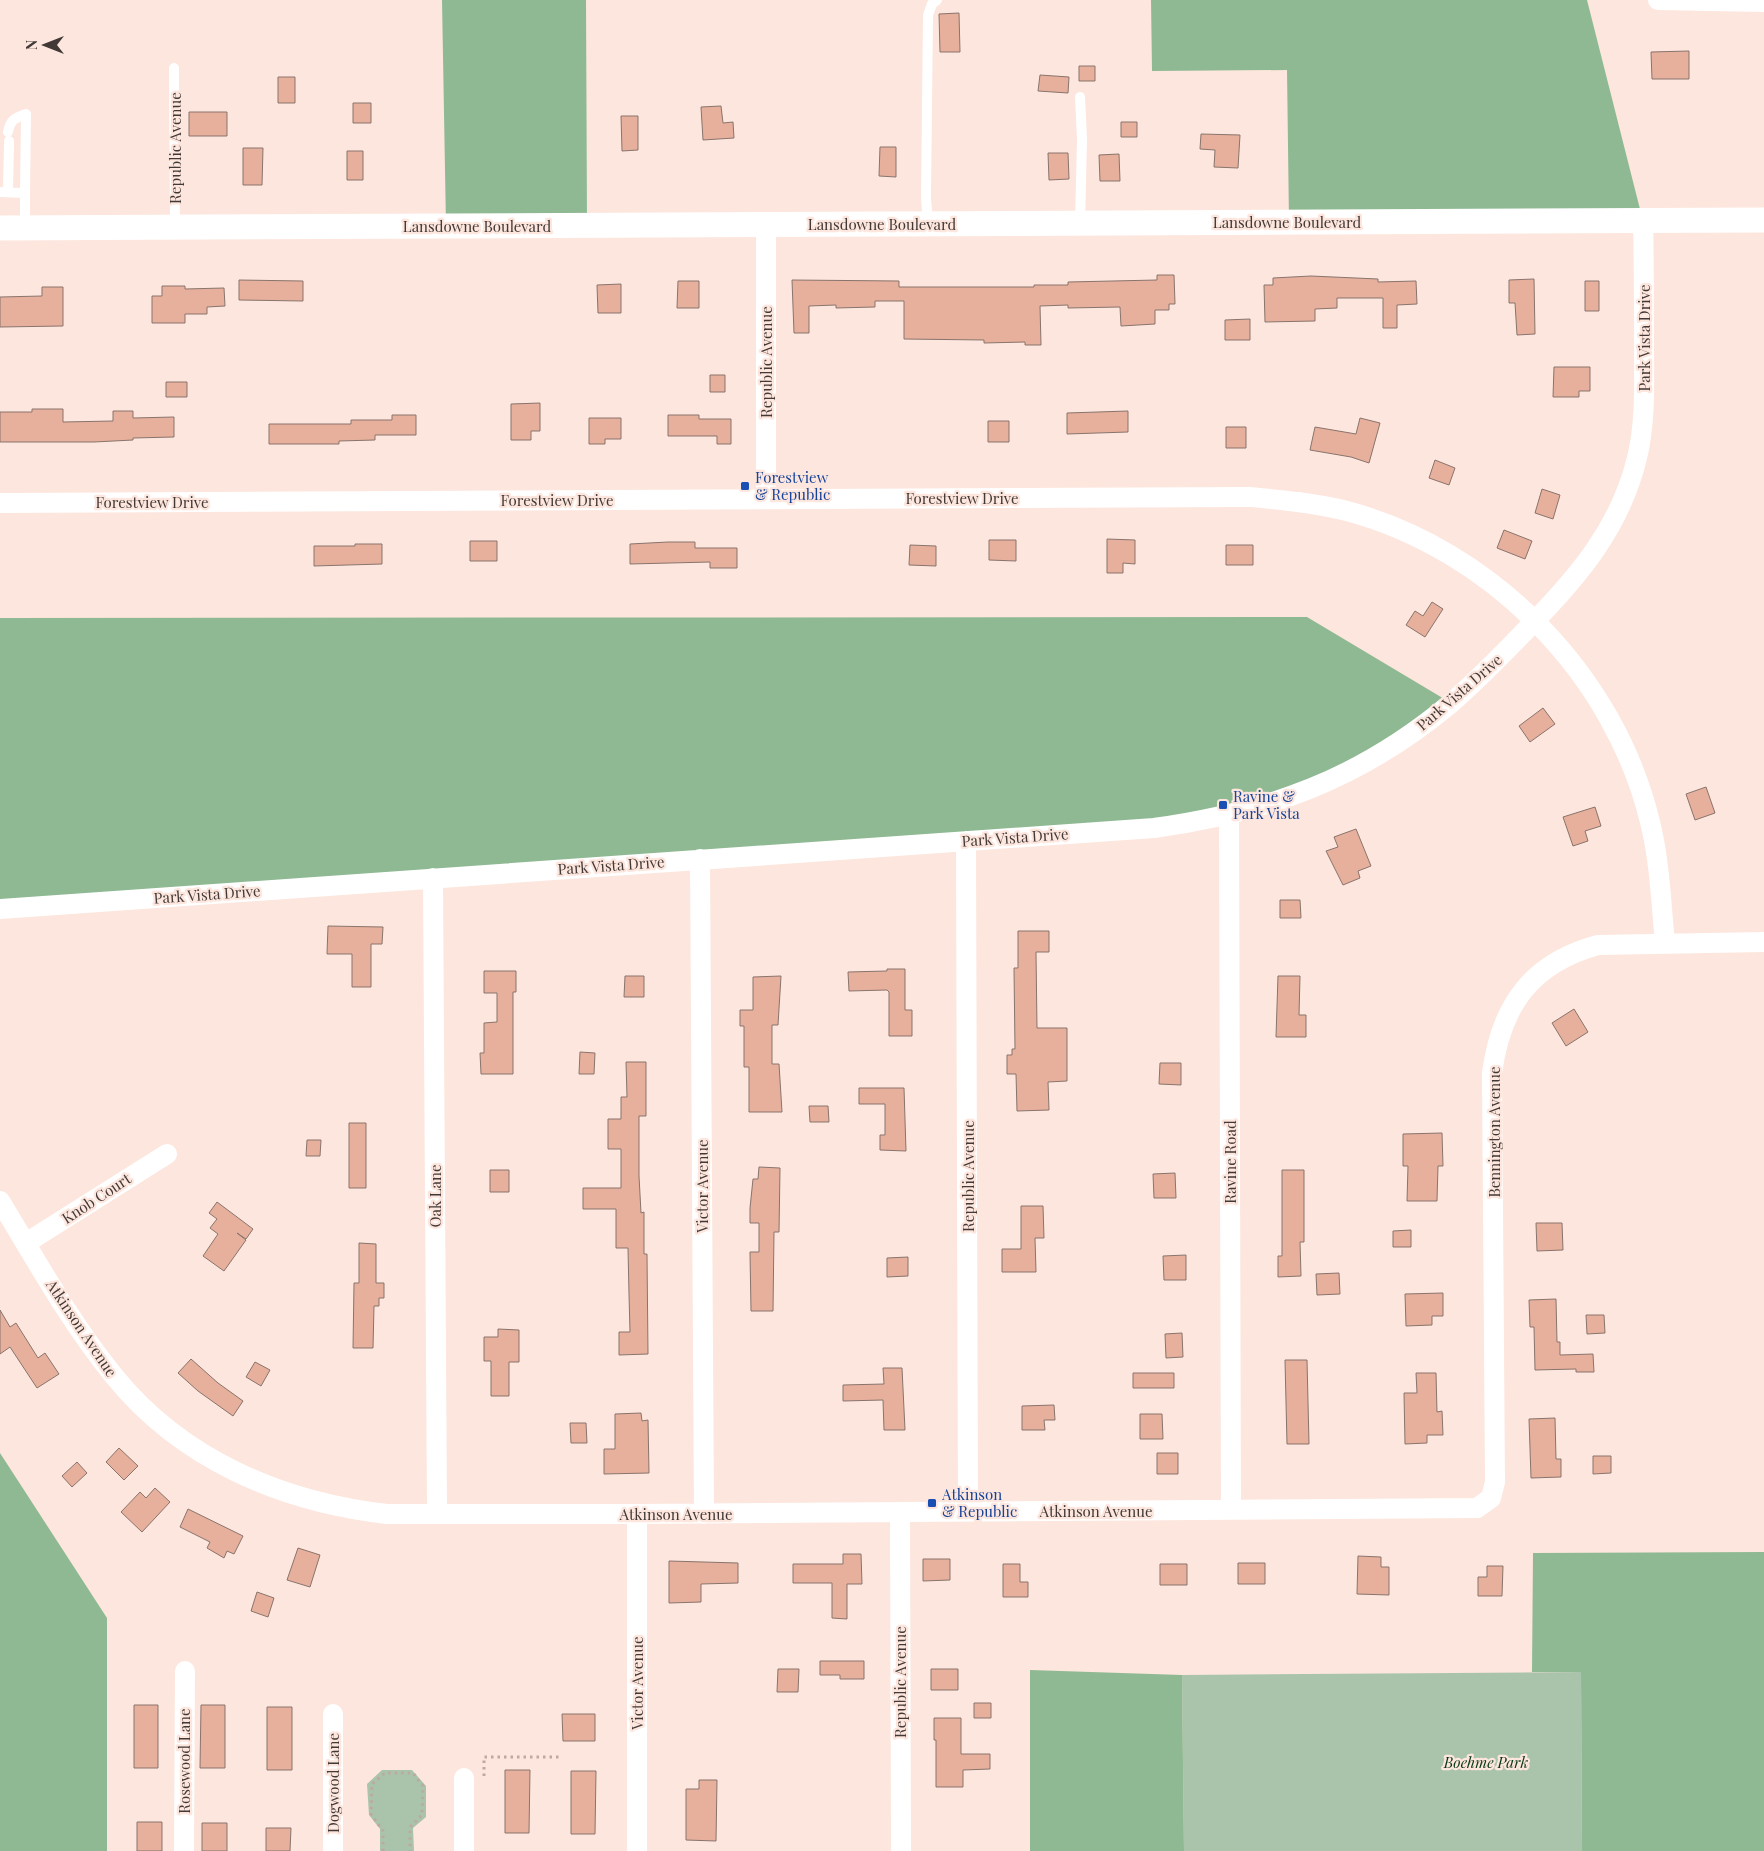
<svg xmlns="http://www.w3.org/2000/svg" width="1764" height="1851" font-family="'Playfair Display',serif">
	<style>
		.green { fill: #aac4ac }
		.forest { fill: #8fb993 }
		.building { fill: #e6b09c; stroke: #89746d }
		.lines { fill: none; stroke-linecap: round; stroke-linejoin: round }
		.path { stroke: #bba9a2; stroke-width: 3; stroke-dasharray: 2.5 4; stroke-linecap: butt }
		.service { stroke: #fff; stroke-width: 10 }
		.minor { stroke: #fff; stroke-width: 20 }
		.tertiary { stroke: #fff; stroke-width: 25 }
		.transit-dot { fill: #1a4fb4; stroke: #fde6dd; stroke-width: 2 }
		.labels { text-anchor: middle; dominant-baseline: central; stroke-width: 4.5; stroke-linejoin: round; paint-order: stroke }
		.street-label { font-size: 15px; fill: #423936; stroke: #fde6dd }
		.transit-label { font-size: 15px; fill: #164399; stroke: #fde6dd; text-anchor: start }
		.park-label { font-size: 15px; font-style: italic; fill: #073713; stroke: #fde6dd }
	</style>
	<rect width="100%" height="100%" fill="#fde6dd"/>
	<path class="green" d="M1581 1672 1582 1851H1184L1182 1675Z
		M382 1770H412L426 1786V1817L413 1828 414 1851H380V1829L369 1815 367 1784Z"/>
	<path class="forest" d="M442 0H586L587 225 446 226Z
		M1151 0H1587L1643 221 1289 222 1287 70 1152 71Z
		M1307 617 1451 703 1384 752 1229 815 0 909V618Z
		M0 1453 107 1618V1851H0Z
		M1764 1552V1851H1582L1581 1672H1532L1533 1553Z
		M1030 1670 1182 1675 1184 1851H1030Z"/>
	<path class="building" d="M959 13 960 52H940L939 14Z
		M1689 51V79H1652L1651 52Z
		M1079 66H1095V81H1079Z
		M1040 75 1069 77 1068 93 1038 91Z
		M278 77H295V103H278Z
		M353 103H371V123H353Z
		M721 106 723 123 733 122 734 138 703 140 701 107Z
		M189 112H227V136H189Z
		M621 116H638V150L622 151Z
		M1121 122H1137V137H1121Z
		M1201 134 1240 135 1238 168 1214 167 1215 150 1200 149Z
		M880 147H896V177L879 176Z
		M243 148H263L262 185H243Z
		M347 151H363V180H347Z
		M1048 153H1068L1069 179 1049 180Z
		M1119 154 1120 181H1100L1099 155Z
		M1157 275H1174L1175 304H1169V310H1155V324L1121 326 1120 307 1068 308V305L1040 306 1041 345H1025V342L984 343V340L904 339V301H875V307L836 308V305L809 306V333H794L792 280 899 281V287H1034V285H1068V282L1157 280Z
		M1311 276 1378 279V282L1416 281 1417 304 1397 305V328H1383V298H1337V308L1315 309V321L1265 322 1264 285H1273V278Z
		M1534 279 1535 334 1517 335 1515 303H1509V280Z
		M239 280 303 281V301L239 300Z
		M678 281H699V308H677Z
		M1585 281H1599V311H1585Z
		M621 284V313H598L597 285Z
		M162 286H185V289L224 288 225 306 207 307V314H185V323H152V296H162Z
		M42 287H63V326L0 327V297L42 296Z
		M1250 319V340H1225V320Z
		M1554 367H1590V391H1579V397H1553Z
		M710 375H725V392H710Z
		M166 382H187V397H166Z
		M540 403V431H531V440H511V404Z
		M32 409H63V422L113 421V411H133V418L174 417V437L133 438V440L94 442H0V412H32Z
		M1128 411V432L1067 434V413Z
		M392 415H416V435H375V440L339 441V444H269V424H351V420H392Z
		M668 415H699V419H731V444H717V436H668Z
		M589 418H621V439H605V444H589Z
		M1360 418 1380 423 1369 463 1351 457 1310 450 1315 427 1356 434Z
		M988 421H1009V442H988Z
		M1226 427H1246V448H1226Z
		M1435 460 1455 468 1449 485 1429 478Z
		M1542 489 1560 495 1553 519 1535 513Z
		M1504 530 1532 541 1525 559 1497 548Z
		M1107 539 1135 540V564L1123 563V573H1107Z
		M989 540H1016V561L989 560Z
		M470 541H497V561H470Z
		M668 542H695V548H737V568H710V562L630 564V544Z
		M355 544H382V564L314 566V546H355Z
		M910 545 936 546V566L909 565Z
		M1226 545H1253V565H1226Z
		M1432 602 1443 609 1425 637 1406 625 1415 611 1423 616Z
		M1543 708 1555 724 1530 742 1519 726Z
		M1706 787 1715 813 1695 820 1686 794Z
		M1595 807 1601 826 1585 831 1588 841 1573 846 1563 817Z
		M1356 829 1371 866 1358 871 1360 878 1343 885 1326 851 1338 847 1334 837Z
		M1280 900H1300L1301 918H1280Z
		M328 926 383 927 382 944H371V987H352V954H327Z
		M1018 931H1049V952H1036L1037 1028H1067V1081L1048 1082 1049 1110 1017 1111 1016 1074H1007V1055H1012V1049H1015L1014 968H1018Z
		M887 969H905V1010H912V1036H889V992L887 990 849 991 848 972 887 971Z
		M484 971H516V992H513V1074H481L480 1053H484V1023L497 1022V993H484Z
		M625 976H644V997H624Z
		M781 976 778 1025H772V1064H779L782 1112H749V1067H744V1026H740V1010H753V977Z
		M1278 976H1300L1299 1015H1306V1037H1276Z
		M1574 1009 1588 1032 1566 1046 1552 1023Z
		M580 1052 595 1053 594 1074H579Z
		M626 1062H646V1116H639V1176L641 1213 644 1212V1254H647L648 1354 619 1355V1332H630L629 1294 628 1248H616V1209H583V1188H621V1149H608V1119H621V1097H627Z
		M1160 1063H1181V1085L1159 1084Z
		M859 1088H904L906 1151 880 1150V1135H885V1104H859Z
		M809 1106H828L829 1122H810Z
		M349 1123H366V1188H349Z
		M1442 1133 1443 1166H1438L1437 1201H1407L1408 1166H1403V1134Z
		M307 1140H321L320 1156H306Z
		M759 1167 780 1168 779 1232H774L773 1311H751L750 1252H759V1223H750V1208L753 1179H758Z
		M490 1170H509V1192H490Z
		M1282 1170H1304V1242H1300L1301 1276 1278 1277V1256H1282Z
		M1175 1173 1176 1198H1154L1153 1174Z
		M217 1202 253 1229 246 1239 237 1233 246 1240 224 1271 203 1256 218 1234 210 1228 217 1219 209 1213Z
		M1021 1206H1043L1044 1238H1035L1036 1272H1002V1249H1021Z
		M1536 1223H1562L1563 1250 1537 1251Z
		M1411 1230V1247H1393V1231Z
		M359 1243 376 1244V1283H384V1298H379V1306H374L373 1348H353L354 1283H359Z
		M1186 1255V1280H1164L1163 1256Z
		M908 1257V1276L887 1277V1258Z
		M1339 1273 1340 1294 1317 1295 1316 1274Z
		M1443 1293V1316H1432V1325L1406 1326 1405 1294Z
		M1556 1299 1557 1342H1560V1355L1593 1354 1594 1372H1576V1369L1535 1370 1534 1327H1530L1529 1300Z
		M0 1310 10 1327 16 1323 38 1358 45 1353 59 1374 37 1388 10 1347 0 1354Z
		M1586 1315H1604L1605 1333 1587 1334Z
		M498 1329 519 1330V1362H509V1396H491V1361H484V1337H498Z
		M1182 1333 1183 1357 1166 1358 1165 1334Z
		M191 1359 218 1383 243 1401 233 1416 198 1391 178 1373Z
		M1285 1360H1307L1309 1444H1287Z
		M255 1362 270 1370 261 1386 246 1377Z
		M883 1368H902L905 1430H884L883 1400 843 1401V1385L884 1384Z
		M1133 1373H1174V1388H1133Z
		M1416 1373H1436L1437 1412 1442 1411 1443 1435H1427V1443L1405 1444 1404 1393H1417Z
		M1054 1405 1055 1420H1044L1045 1430H1022V1406Z
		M641 1413 642 1421 648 1420 649 1473 604 1474V1449H615V1414Z
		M1140 1414H1162L1163 1439H1140Z
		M1555 1418 1556 1459H1561V1477L1531 1478 1529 1419Z
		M570 1423H586L587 1443H571Z
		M119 1448 138 1466 124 1480 106 1462Z
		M1157 1453H1178V1474H1157Z
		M1593 1456H1611V1473L1593 1474Z
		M77 1462 87 1473 72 1487 62 1476Z
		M155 1488 170 1502 142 1532 121 1512 140 1492 146 1498Z
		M188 1509 243 1536 234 1554 227 1551 224 1558 207 1548 210 1542 180 1527Z
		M298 1548 320 1555 310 1587 287 1580Z
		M843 1554H861L862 1584H847V1619L832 1618V1583H793V1564H843Z
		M1358 1556 1381 1557V1567H1389V1595L1357 1594Z
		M923 1559H950V1580L923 1581Z
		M669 1561 738 1563V1583L701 1584V1602L669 1603Z
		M1238 1563H1265V1584H1238Z
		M1003 1564H1020V1582H1028V1597H1003Z
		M1160 1564H1187V1585H1160Z
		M1487 1566H1503L1502 1596H1478V1577H1487Z
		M257 1592 274 1598 268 1617 251 1611Z
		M820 1661H864V1679H840V1675H820Z
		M778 1669H799L798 1692H777Z
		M931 1669H958V1690H931Z
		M974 1703H991V1718H974Z
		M134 1705H158V1768H134Z
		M201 1705H225V1768H200Z
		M267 1707H292V1770H267Z
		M562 1714H595V1741H563Z
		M934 1718H961V1754H990V1769L963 1770V1787H936V1740H934Z
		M505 1770H530L529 1833H505Z
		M571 1771H596L595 1834H571Z
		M699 1780H717L716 1841 686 1840V1789H699Z
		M137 1822H162V1851H137Z
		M202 1823H227V1851H202Z
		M266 1828H291L290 1851H266Z"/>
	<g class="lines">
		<path class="path" d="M484 1776V1757H559
			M383 1851V1831L371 1814 372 1784 385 1773H413L423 1786 422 1815 410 1827V1851"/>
		<path class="service" d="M174 68 175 227
			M8 132C10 120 15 118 26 114L25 193
			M0 192 25 193V228
			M8 192 9 141
			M1080 223 1082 139 1080 97
			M928 224 926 198 928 15 932 4 937 0"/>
		<path class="minor" d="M1658 0 1764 2
			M766 499V224
			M0 503 1250 497C1282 500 1315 503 1347 511 1493 550 1615 676 1650 822 1660 862 1661 903 1665 943
			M1229 815 1231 1510
			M966 841 968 1512
			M700 859 704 1514
			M433 878 437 1514
			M0 909 1154 828C1269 812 1360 779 1450 704 1478 680 1504 653 1529 627 1578 577 1620 528 1637 458 1646 421 1644 382 1644 344 1644 303 1644 262 1643 221
			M0 1201C36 1260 70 1322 114 1376 182 1460 282 1502 387 1514H637L1477 1508 1491 1498 1495 1482 1492 1073C1501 1006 1531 963 1598 945L1764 942
			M26 1243 167 1154
			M900 1512 901 1851
			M637 1514V1851
			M184 1851 185 1671
			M333 1851V1714
			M464 1851V1778"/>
		<path class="tertiary" d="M0 228 1764 220"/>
	</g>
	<g class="transit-dot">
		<rect x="740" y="481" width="10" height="10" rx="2.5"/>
		<rect x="1218" y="800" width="10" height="10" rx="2.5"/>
		<rect x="927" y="1498" width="10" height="10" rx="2.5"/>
	</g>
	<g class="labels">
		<g class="street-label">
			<text transform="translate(175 148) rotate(-90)">Republic Avenue</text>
			<text x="1287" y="222">Lansdowne Boulevard</text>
			<text x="882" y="224">Lansdowne Boulevard</text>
			<text x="477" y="226">Lansdowne Boulevard</text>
			<text transform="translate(1644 338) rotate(-90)">Park Vista Drive</text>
			<text transform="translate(766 362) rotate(-90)">Republic Avenue</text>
			<text x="962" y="498">Forestview Drive</text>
			<text x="557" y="500">Forestview Drive</text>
			<text x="152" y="502">Forestview Drive</text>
			<text transform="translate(1459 692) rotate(-41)">Park Vista Drive</text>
			<text transform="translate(1015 837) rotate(-4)">Park Vista Drive</text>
			<text transform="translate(611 865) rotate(-4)">Park Vista Drive</text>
			<text transform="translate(207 894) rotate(-4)">Park Vista Drive</text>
			<text transform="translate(1494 1132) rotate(-90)">Bennington Avenue</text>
			<text transform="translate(1230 1162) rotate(-90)">Ravine Road</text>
			<text transform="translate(968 1176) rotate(-90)">Republic Avenue</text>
			<text transform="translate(702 1186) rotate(-90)">Victor Avenue</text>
			<text transform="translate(435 1196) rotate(-90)">Oak Lane</text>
			<text transform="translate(96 1198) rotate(-33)">Knob Court</text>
			<text transform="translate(82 1328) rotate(56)">Atkinson Avenue</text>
			<text x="1096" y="1511">Atkinson Avenue</text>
			<text x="676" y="1514">Atkinson Avenue</text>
			<text transform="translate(900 1682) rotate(-90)">Republic Avenue</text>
			<text transform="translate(637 1683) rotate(-90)">Victor Avenue</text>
			<text transform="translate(184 1761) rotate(-90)">Rosewood Lane</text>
			<text transform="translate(333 1783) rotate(-90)">Dogwood Lane</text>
		</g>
		<g class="transit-label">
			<text x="755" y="477">Forestview<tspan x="755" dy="17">&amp; Republic</tspan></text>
			<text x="1233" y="796">Ravine &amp;<tspan x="1233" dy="17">Park Vista</tspan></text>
			<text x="942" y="1494">Atkinson<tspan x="942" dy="17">&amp; Republic</tspan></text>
		</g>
		<g class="park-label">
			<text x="1486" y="1762">Boehme Park</text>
		</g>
	</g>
	<g transform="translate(45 45) rotate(270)" stroke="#fde6dd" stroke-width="4" paint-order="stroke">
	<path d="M0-4L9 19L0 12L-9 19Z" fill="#423936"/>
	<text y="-8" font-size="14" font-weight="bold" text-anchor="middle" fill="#423936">N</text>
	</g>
</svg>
